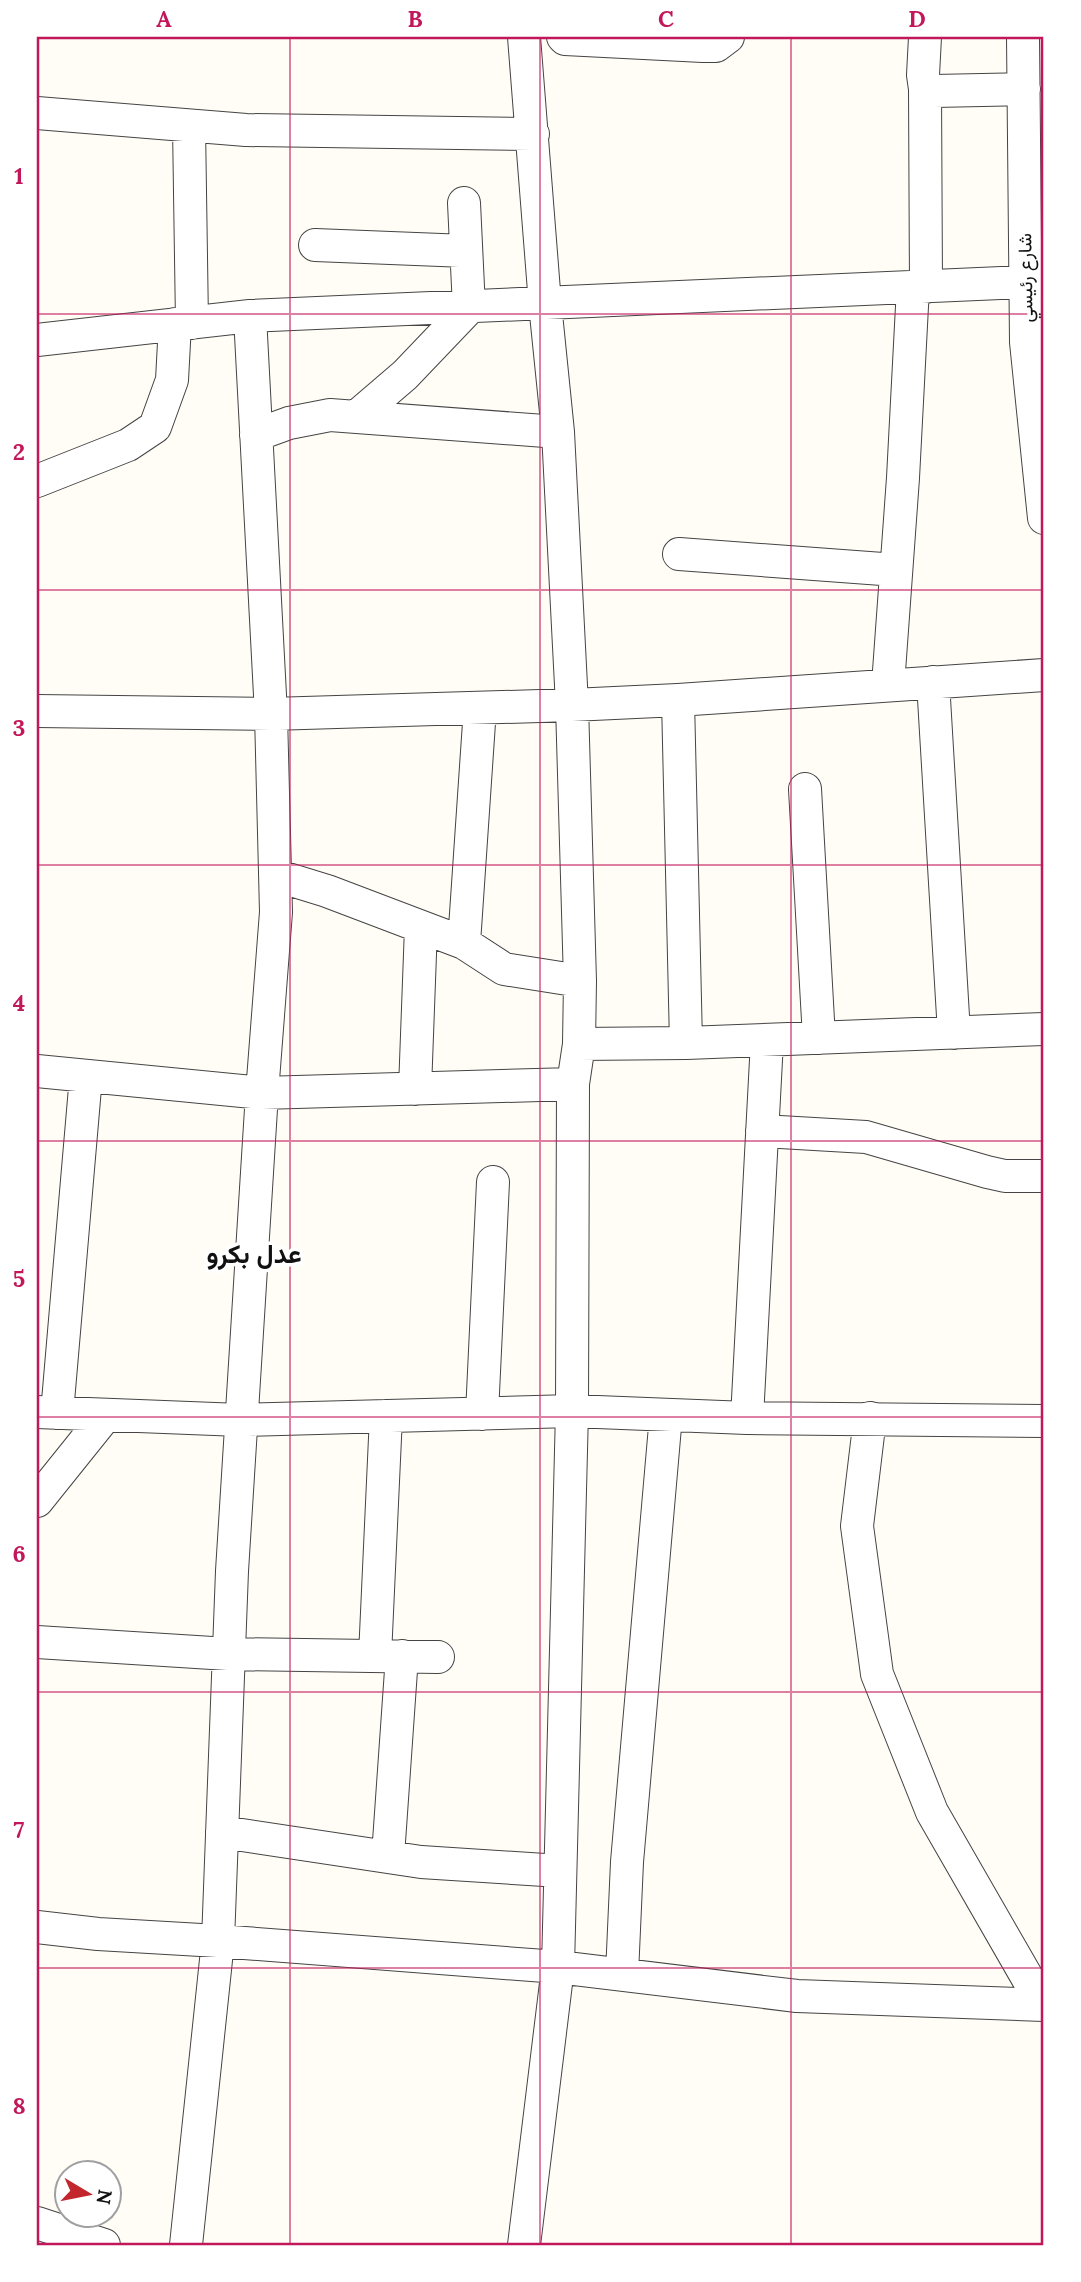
<svg xmlns="http://www.w3.org/2000/svg" width="1081" height="2282" font-family="Lora,Vazirmatn,serif">
	<style>
		.lines { fill: none; stroke-linecap: round; stroke-linejoin: round }
		.street-casing { stroke: #444; stroke-width: 34 }
		.street { stroke: #fff; stroke-width: 32 }
		.grid { fill: none; stroke: #c2185b; stroke-width: 2; stroke-opacity: 0.55 }
		.labels { text-anchor: middle; dominant-baseline: central; stroke-width: 7; stroke-linejoin: round; paint-order: stroke }
		.street-label { font-size: 19px; fill: #111; stroke: #fff }
		.district-label { font-size: 26px; font-weight: bold; fill: #111; stroke: #fff }
		.neatline { fill: none; stroke: #c2185b; stroke-width: 2.5 }
		.grid-label { font-size: 23px; text-anchor: middle; font-weight: bold; fill: #c2185b }
	</style>
	<rect width="100%" height="100%" fill="#fffdf5"/>
	<g class="lines">
		<g class="street-casing">
			<path id="street" d="M524 37 545 304 558 432 572 705 580 981 579 1044 573 1084 572 1411 558 1967 524 2245
				M563 37 565 39 703 46H716L728 37
				M925 37 923 75 925 89 934 91 1024 89
				M1023 37 1026 342 1044 518
				M925 89 926 287
				M37 113 246 130 533 134
				M189 126 192 323
				M315 245 466 251
				M37 340 250 316 1044 281
				M356 417 405 375 469 308 464 203
				M256 435 289 423 330 415 558 432
				M37 481 128 445 155 427 172 380 175 324
				M679 554 896 570
				M933 682 954 1033
				M888 685 903 478 913 287
				M678 700 686 1043
				M37 711 271 714 572 705 678 700 1044 675
				M805 789 819 1038
				M275 875 327 891 464 943 504 969 580 981
				M464 943 480 708
				M579 1044 686 1043 1044 1029
				M37 1071 262 1093 573 1084
				M415 1089 421 927
				M762 1131 866 1137 987 1172 1005 1176H1044
				M37 1412 240 1420 572 1411 747 1418 1044 1421
				M57 1413 86 1076
				M482 1414 493 1182
				M747 1418 767 1041
				M870 1418 857 1526 877 1674 932 1812 1043 2005
				M37 1501 106 1415
				M37 1642 228 1654 438 1657
				M375 1656 386 1416
				M222 1832 421 1862 560 1871
				M388 1856 402 1656
				M37 1927 98 1934 218 1941 558 1967 797 1996 1044 2005
				M622 1974 627 1862 666 1415
				M37 2223 104 2245
				M186 2245 218 1941 232 1571 262 1093 276 912 271 714 250 316"/>
		</g>
		<use href="#street" class="street"/>
	</g>
	<path class="grid" d="M290 37V2245M540 37V2245M791 37V2245M37 314H1044M37 590H1044M37 865H1044M37 1141H1044M37 1417H1044M37 1692H1044M37 1968H1044"/>
	<g class="labels">
		<g class="street-label">
			<text transform="translate(1025 278) rotate(-91)">شارع رئيسي</text>
		</g>
		<g class="district-label">
			<text x="254" y="1253">عدل بكرو</text>
		</g>
	</g>
	<rect width="1081" height="2282" fill="none" stroke="#ffffff" stroke-width="77"/>
	<g transform="translate(88 2194) rotate(100)"><circle r="33" fill="#ffffff" stroke="#a0a0a0" stroke-width="2"/>
	<path d="M0-5L12 26L0 18L-12 26Z" fill="#c4262e"/>
	<text y="-10" font-size="19" font-weight="bold" text-anchor="middle" fill="#111111">N</text>
	</g>
	<rect x="38" y="38" width="1004" height="2206" class="neatline"/>
	<g class="grid-label">
		<text x="164" y="27">A</text>
		<text x="415" y="27">B</text>
		<text x="666" y="27">C</text>
		<text x="917" y="27">D</text>
		<text x="19" y="184">1</text>
		<text x="19" y="460">2</text>
		<text x="19" y="736">3</text>
		<text x="19" y="1011">4</text>
		<text x="19" y="1287">5</text>
		<text x="19" y="1562">6</text>
		<text x="19" y="1838">7</text>
		<text x="19" y="2114">8</text>
	</g>
</svg>
